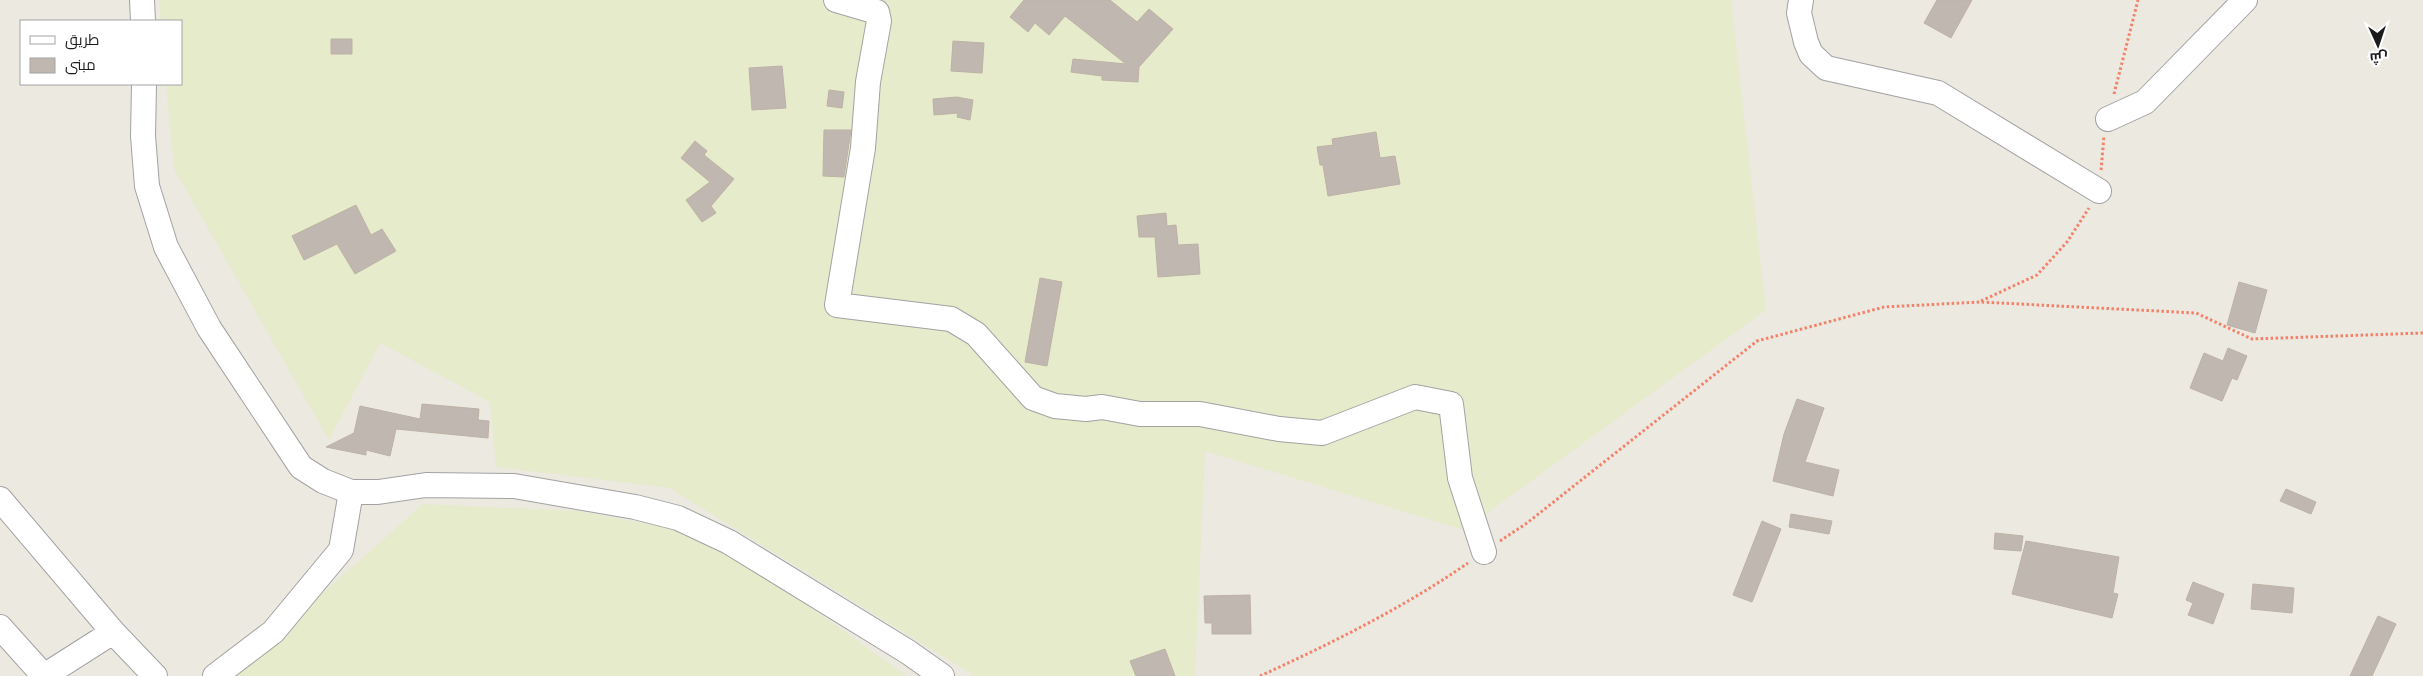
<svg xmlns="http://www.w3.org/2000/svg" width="2423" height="676" font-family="Barlow,Cairo,sans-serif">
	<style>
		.farmland { fill: #e6ebcc }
		.building { fill: #c0b8b0; stroke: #bdb1a4 }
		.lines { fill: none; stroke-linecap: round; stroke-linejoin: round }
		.minor-casing { stroke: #a2a2a2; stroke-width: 26 }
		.path { stroke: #f4826a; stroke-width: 3; stroke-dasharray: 2.5 2.5; stroke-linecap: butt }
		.minor { stroke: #fff; stroke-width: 24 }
	</style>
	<rect width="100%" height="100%" fill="#ece9e1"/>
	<path class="farmland" d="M159 0H1731L1766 310 1464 530 1205 451 1195 676H975L669 488 496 467 490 402 380 343 329 440 174 169 166 84H181V21H161Z
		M423 504 578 511 691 532 752 566 907 676H230Z"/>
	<path class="building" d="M1024 0H1110L1137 22 1149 9 1173 29 1139 67 1138 82 1102 80V76L1071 72 1073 59 1126 64 1065 16 1049 35 1035 23 1028 32 1010 17Z
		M1937 0H1972L1951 38 1924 23Z
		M331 39H352V54H331Z
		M953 41 984 43 982 73 951 71Z
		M782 66 786 108 752 110 749 68Z
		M829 90 844 92 842 108 827 106Z
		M957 97 973 100 970 120 957 117 958 113 934 115 933 99Z
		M824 130H851L844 177 823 176Z
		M1376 132 1380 158 1395 156 1400 184 1328 196 1323 165H1320L1317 147 1333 145 1332 139Z
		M695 141 707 151 704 155 734 179 711 206 716 213 702 222 686 200 710 182 681 158Z
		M356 205 371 235 382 229 396 251 355 274 337 244 304 260 292 236Z
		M1166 213 1167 226 1176 225 1178 245 1198 244 1200 274 1158 277 1155 237H1139L1137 216Z
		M1040 278 1062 282 1047 366 1025 362Z
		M2239 282 2267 290 2255 333 2227 325Z
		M2228 348 2247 356 2237 380 2232 378 2222 401 2190 388 2204 353 2223 361Z
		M1797 399 1824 408 1805 462 1839 470 1833 496 1773 481 1784 434Z
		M422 404 479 409 478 420 489 421 488 438 396 429 390 456 366 450V455L326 447 354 433 360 406 420 419Z
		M2286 489 2316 502 2311 514 2280 501Z
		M1791 514 1832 521 1829 534 1789 527Z
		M1762 521 1781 529 1752 602 1733 595Z
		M1995 533 2023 536 2021 551 1994 549Z
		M2026 541 2119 557 2113 593 2118 594 2112 618 2012 594Z
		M2193 582 2224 594 2213 624 2188 615 2193 603 2186 600Z
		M2253 584 2294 588 2292 613 2251 609Z
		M1250 595 1251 634H1212V623H1205L1204 596Z
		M2378 616 2396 624 2372 676H2350Z
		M1165 649 1175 676H1136L1130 661Z"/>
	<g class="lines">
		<g class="minor-casing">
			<path id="minor" d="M142 0 143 21
				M836 0 877 12
				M1801 0 1799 13 1806 42 1811 54 1826 68 1938 93 2099 191
				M877 12 879 21 868 82 863 148 837 305 951 319 976 334 1033 398 1055 406 1086 409 1102 407 1140 414H1200L1279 429 1322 433 1415 397 1451 404 1460 478 1484 552
				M144 84 143 136 147 186 166 247 209 328 301 467 323 481 351 492H378L426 485 514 486 635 507 678 518 729 542 908 652 942 676
				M2108 119 2145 102 2245 0
				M0 499 113 632 155 676
				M0 627 44 676
				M44 676 113 632
				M215 676 273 632 341 550 351 492"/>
		</g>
		<path class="path" d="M2114 94 2138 0
			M2101 170 2104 136
			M1981 301 2037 275 2067 242 2089 208
			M1500 541 1527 523 1757 341 1884 307 1980 302 2196 313 2252 339 2423 333
			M1260 676C1332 643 1403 608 1468 563"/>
		<use href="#minor" class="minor"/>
	</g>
	<rect x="20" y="20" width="162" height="65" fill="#ffffff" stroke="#a4a4a4"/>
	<rect x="30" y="36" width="25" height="8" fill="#ffffff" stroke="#a4a4a4"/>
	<text x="65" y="45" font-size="15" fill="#1b1b1b">طريق</text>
	<rect x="30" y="58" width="25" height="15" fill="#c0b8b0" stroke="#a4a4a4"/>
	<text x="65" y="70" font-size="15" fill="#1b1b1b">مبنى</text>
	<g transform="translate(2378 45) rotate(177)" stroke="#ffffff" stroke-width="4" paint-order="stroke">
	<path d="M0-4L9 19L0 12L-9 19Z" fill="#1b1b1b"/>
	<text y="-8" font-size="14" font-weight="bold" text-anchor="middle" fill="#1b1b1b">ش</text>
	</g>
</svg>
